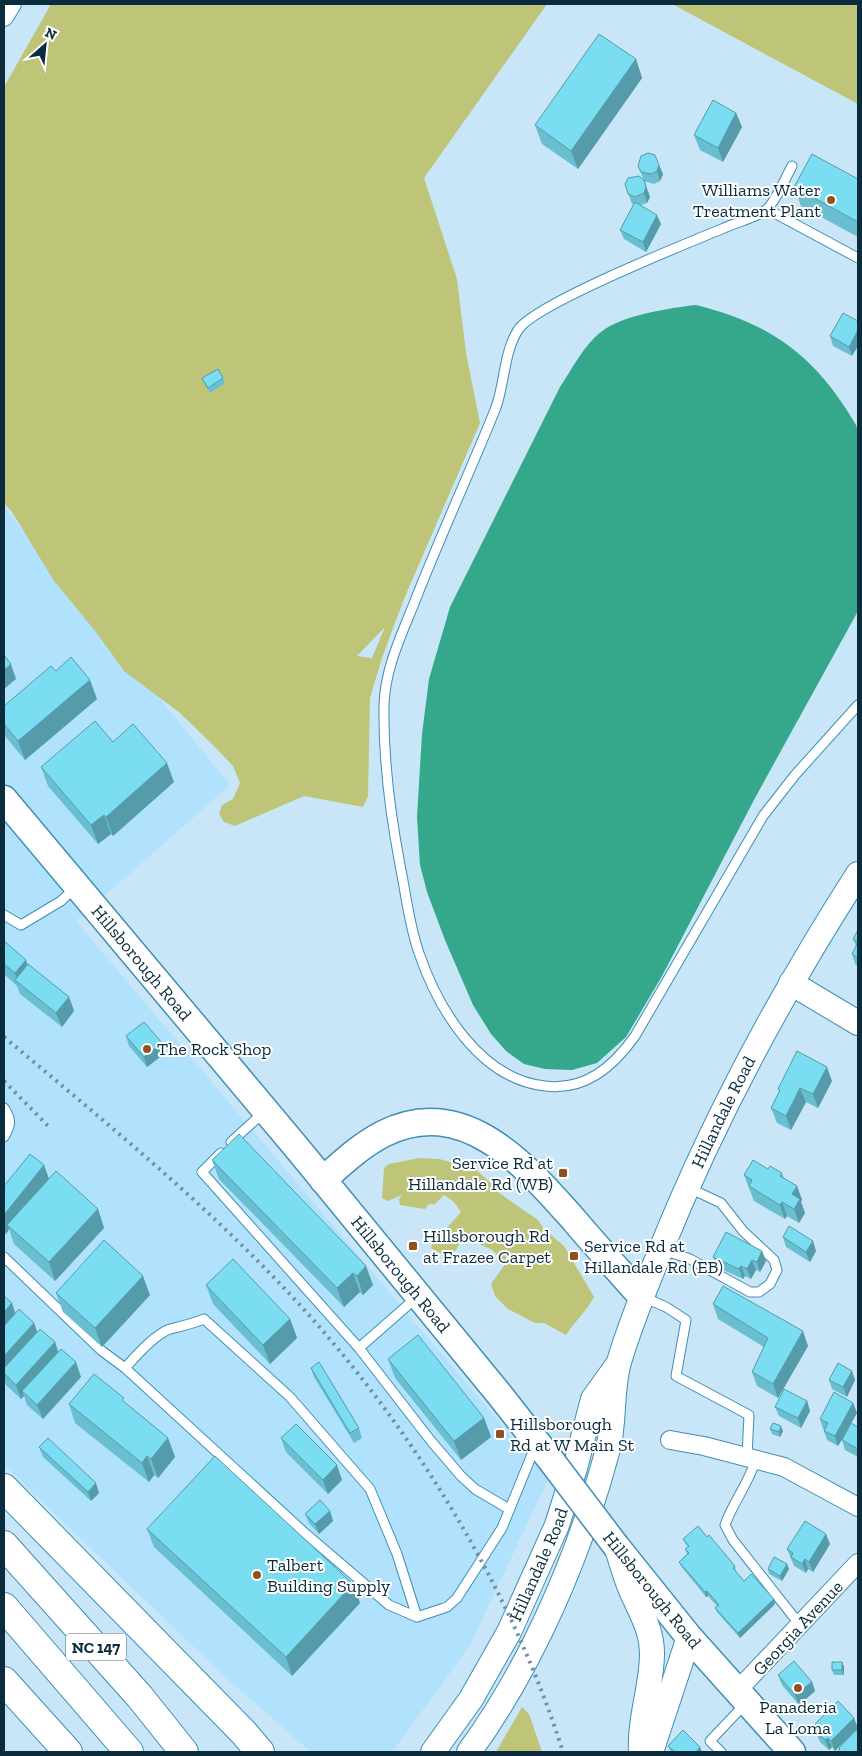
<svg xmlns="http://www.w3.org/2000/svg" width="862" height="1756" font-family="'Zilla Slab',serif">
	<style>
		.built { fill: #b0e2fe }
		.green { fill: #bec578; fill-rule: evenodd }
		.water { fill: #35a78b }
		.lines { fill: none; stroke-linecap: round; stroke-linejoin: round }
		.lane-casing { stroke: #3e8eb5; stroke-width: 11 }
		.street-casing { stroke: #3e8eb5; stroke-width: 20 }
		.secondary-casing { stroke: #3e8eb5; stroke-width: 26 }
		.primary-casing { stroke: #3e8eb5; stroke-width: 29 }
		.highway-casing { stroke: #3e8eb5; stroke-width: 30 }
		.lane { stroke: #fff; stroke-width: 9 }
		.street { stroke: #fff; stroke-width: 18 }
		.secondary { stroke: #fff; stroke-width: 24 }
		.primary { stroke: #fff; stroke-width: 26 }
		.highway { stroke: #fff; stroke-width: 28 }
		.rail { stroke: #7090a1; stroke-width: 4; stroke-dasharray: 2.5 5; stroke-linecap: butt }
		.primary-bridge-casing { stroke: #3e8eb5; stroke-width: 29; stroke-linecap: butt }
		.primary-bridge { stroke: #fff; stroke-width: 26 }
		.wall { fill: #69bed0 }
		.shaded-wall { fill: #559ba9 }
		.building { fill: #7addf2; stroke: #559ba9 }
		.poi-dot { fill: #92501f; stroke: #fff; stroke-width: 2 }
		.labels { text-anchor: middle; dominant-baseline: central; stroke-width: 4; stroke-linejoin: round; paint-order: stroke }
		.shield { fill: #fff; stroke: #546b77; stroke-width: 1 }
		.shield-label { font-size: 16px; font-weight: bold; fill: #0a2c3d }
		.poi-label { font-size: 18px; fill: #0a2c3d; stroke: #fff; text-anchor: start }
		.street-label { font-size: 18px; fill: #0a2c3d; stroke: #fff }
	</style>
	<rect width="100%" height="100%" fill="#c8e6f7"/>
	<path class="built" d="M4 507 230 785 76 921 548 1480 469 1647 392 1752H311L223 1675 4 1465Z"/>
	<path class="green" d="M51 4H547L424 178 457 279 466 353 480 423 404 599 382 658 370 698 368 796 363 807 304 796 235 826 224 822 219 814 222 805 233 799 240 783 233 766 212 744 180 713 124 671 96 632 54 581 12 512 4 503V87ZM385 627 372 658 357 656Z
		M672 4H858V104L685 11Z
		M419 1158 439 1159 474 1168 492 1184 499 1193 538 1220 544 1229 564 1246 594 1297C586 1312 575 1321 566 1335L544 1323H535L508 1309 495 1296 491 1284 506 1263 492 1250 467 1238 462 1239 456 1250 447 1257 431 1248 434 1237 444 1231 461 1212 454 1202 444 1195 435 1204H429L425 1209 400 1205 399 1199 402 1195 388 1201 382 1198 384 1168 389 1164Z
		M522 1707 529 1714 542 1752H496Z"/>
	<path class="water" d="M696 305C773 324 816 357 856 425L858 431V611L755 798 662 976 626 1037 597 1063 572 1070 545 1069 524 1064 506 1051 491 1034 473 1005 445 940 427 892 420 865 417 817 422 734 429 679 450 607 560 387C572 369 584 345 601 332 622 315 670 308 696 305Z"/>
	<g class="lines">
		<g class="lane-casing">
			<path id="lane" d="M792 166C786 177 775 203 766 210 755 218 737 222 724 228 688 243 534 304 518 330 503 354 505 385 495 410 469 474 440 537 415 601 402 634 385 668 384 705 383 759 390 812 400 865 406 894 409 925 419 953 438 1009 480 1079 545 1086 585 1091 613 1067 635 1036L763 816 795 775 858 705
				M767 209 858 258
				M4 915 21 925 61 901 75 888
				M4 1108C12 1120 11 1125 4 1137
				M231 1142 264 1112
				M221 1153 202 1172 359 1348 431 1441 461 1476 475 1489 509 1509
				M663 1250 690 1259 750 1292H759L770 1284 777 1270 774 1260 743 1231 721 1203 689 1188
				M4 1257 102 1351 125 1368 306 1534 389 1605 417 1617 447 1607 457 1598 502 1528 535 1447
				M643 1297 666 1307 686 1320 676 1376 749 1415 747 1456
				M359 1348 416 1298
				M125 1368C136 1356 155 1334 170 1329 182 1326 192 1324 204 1319L290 1397 370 1489 397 1554 417 1617
				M756 1459C748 1485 733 1502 725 1525L733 1540 800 1625
				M721 1752 710 1741 746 1703"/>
		</g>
		<g class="street-casing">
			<path id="street" d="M4 17 12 4
				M670 1440 704 1446 784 1467 858 1507
				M736 1692 858 1563"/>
		</g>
		<g class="secondary-casing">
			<g id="secondary">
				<path d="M791 983 858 1023"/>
				<path d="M618 1552C623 1567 627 1584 635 1599 643 1617 652 1632 652 1653 652 1686 639 1719 641 1752"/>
				<path id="s1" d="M433 1752 471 1699 509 1632 557 1525 575 1468 593 1399 616 1367"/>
				<path id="s2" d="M469 1752C533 1664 580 1554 608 1449 615 1421 611 1390 619 1362 630 1325 645 1288 660 1252 713 1120 781 994 858 874"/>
				<path d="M651 1752 689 1637"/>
			</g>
		</g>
		<g class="primary-casing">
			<g id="primary">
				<path id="s3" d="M4 799 297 1148 499 1394 550 1459"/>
				<path d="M323 1180C342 1163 360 1146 383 1134 464 1093 526 1166 574 1220 596 1246 619 1271 642 1297"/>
				<path d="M616 1546 689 1637 792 1752"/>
			</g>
		</g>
		<g class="highway-casing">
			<path id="highway" d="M4 1488 244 1733 260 1752
				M4 1545 140 1697 184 1752
				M4 1607 129 1752
				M4 1681 68 1752"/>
		</g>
		<use href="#lane" class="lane"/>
		<use href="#street" class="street"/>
		<use href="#secondary" class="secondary"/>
		<use href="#primary" class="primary"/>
		<use href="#highway" class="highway"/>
		<path class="rail" d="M4 1037C105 1122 209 1206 299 1304 414 1430 512 1590 563 1752
			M4 1081 49 1127"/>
		<g class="primary-bridge-casing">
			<path id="primary-bridge" d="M550 1459 616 1546"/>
		</g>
		<use href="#primary-bridge" class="primary-bridge"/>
	</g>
	<path class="wall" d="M636 59 642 78 578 169 542 144 535 125Z
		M736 113 742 127 723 162 700 150 694 135Z
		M659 165 663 174 660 181 654 184 644 181 650 197 647 203 641 205 661 224 646 252 624 239 620 230 634 204H632L625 184 644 180 638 166Z
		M858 179V237L801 206 794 187Z
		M843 313 852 356 833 346 830 336Z
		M202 378H223L225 383 210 393 204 383Z
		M56 671 97 699 25 760 4 735V706Z
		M113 742 174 782 113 836 111 834 98 844 48 786 41 767Z
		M858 930V966L855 964 852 954 856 946 853 939Z
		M4 941 28 964 69 997 74 1011 62 1027 20 994 17 986 4 974Z
		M126 1036 165 1053 147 1067 129 1046Z
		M832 1081 818 1108 806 1102 791 1130 777 1123 771 1108 779 1092 778 1089Z
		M212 1160 373 1285 363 1295 360 1292 344 1307 219 1179Z
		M768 1169 782 1173 784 1178 797 1186 802 1200 801 1202 805 1213 799 1223 787 1216 785 1219 754 1201 744 1175Z
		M49 1179 98 1209 104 1228 55 1281 14 1244 9 1229 6 1234 4 1232V1186Z
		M783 1237 816 1251 810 1262 786 1247Z
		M762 1251 766 1261 760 1272 756 1270 751 1279 745 1276 743 1279 717 1267 713 1257Z
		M206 1285 290 1319 297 1338 270 1364 213 1304Z
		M56 1293 150 1295 102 1347 63 1312Z
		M4 1296 15 1313 34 1323 37 1332 55 1342 58 1352 81 1377 43 1419 27 1405 24 1396 21 1399 6 1385 4 1379Z
		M713 1304 808 1346 778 1398 757 1386 752 1372 764 1347 718 1319Z
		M388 1359 484 1418 491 1437 461 1460 395 1378Z
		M311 1368 359 1428 362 1438 354 1443 314 1377Z
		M852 1371 855 1380 847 1397 832 1389 829 1380Z
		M807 1401 810 1411 801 1428 779 1416 775 1407Z
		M126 1403 168 1438 175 1457 158 1478 154 1475 149 1482 75 1423 69 1404Z
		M853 1403 857 1413 851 1423 858 1427V1457L845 1450 842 1440 838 1446 827 1440 824 1431 825 1429H823L820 1419Z
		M770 1429 783 1431 780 1437 772 1434Z
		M281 1438 342 1480 328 1494 286 1452Z
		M39 1447 99 1493 91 1501 43 1457Z
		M330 1511 333 1521 319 1534 309 1523 305 1514Z
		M147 1529 353 1584 360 1603 292 1676 154 1547Z
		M707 1537 735 1566 736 1572 744 1581 775 1604 740 1638 717 1612 715 1608 717 1606 708 1596 706 1597 681 1566 679 1562 687 1554 685 1549 688 1547 685 1543 683 1539Z
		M830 1544 813 1572 808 1569 806 1573 794 1566 787 1549Z
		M787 1564 789 1569 782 1581 769 1574 768 1569Z
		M842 1662 844 1667V1675H834L832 1670Z
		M778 1675 812 1682 815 1691 799 1705 782 1685Z
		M815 1724 858 1728 839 1750V1748L848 1737 835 1751 832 1747 829 1750 820 1742 816 1732 818 1731Z
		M668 1746 702 1752H671Z"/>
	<path class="shaded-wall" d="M636 59 642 78 578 169 571 151Z
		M736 113 742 127 723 162 718 148Z
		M659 165 663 174 660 181 657 171Z
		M644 180 650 197 647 203 644 193Z
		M657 215 661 224 646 252 643 242Z
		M858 330V346L852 356 849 347Z
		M11 664 16 679 4 689V670Z
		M90 680 97 699 25 760 18 741Z
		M167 763 174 782 113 836 106 817Z
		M104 815 111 834 98 844 91 825Z
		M26 960 31 975 18 982 15 973Z
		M69 997 74 1011 62 1027 56 1013Z
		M162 1043 165 1053 147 1067 144 1057Z
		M827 1067 832 1081 818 1108 813 1094Z
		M800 1088 806 1102 791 1130 786 1116Z
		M44 1165 49 1179 7 1225 9 1229 6 1234 4 1228V1215Z
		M797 1186 802 1200 801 1202 805 1213 799 1223 794 1209 792 1194Z
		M782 1202 787 1216 785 1219 780 1205Z
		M98 1209 104 1228 55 1281 49 1262Z
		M813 1241 816 1251 810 1262 806 1252Z
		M762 1251 766 1261 760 1272 757 1262Z
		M752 1260 756 1270 751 1279 747 1269Z
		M366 1266 373 1285 363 1295 357 1276Z
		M741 1266 745 1276 743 1279 739 1269Z
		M353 1273 360 1292 344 1307 337 1288Z
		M143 1276 150 1295 102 1347 95 1328Z
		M12 1303 17 1318 4 1333V1312Z
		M290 1319 297 1338 270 1364 263 1345Z
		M34 1323 39 1337 4 1373V1356Z
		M803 1331 808 1346 778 1398 773 1384Z
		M55 1342 60 1357 22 1391 24 1396 21 1399 16 1385Z
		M76 1362 81 1377 43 1419 37 1405Z
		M852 1371 855 1380 847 1397 843 1387Z
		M807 1401 810 1411 801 1428 798 1418Z
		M853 1403 857 1413 838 1446 835 1436Z
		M484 1418 491 1437 461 1460 454 1441Z
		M781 1426 783 1431 780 1437 779 1432Z
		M168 1438 175 1457 158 1478 151 1459Z
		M147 1456 154 1475 149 1482 142 1463Z
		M337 1465 342 1480 328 1494 323 1480Z
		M96 1483 99 1493 91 1501 88 1492Z
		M330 1511 333 1521 319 1534 315 1524Z
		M826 1534 830 1544 813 1572 809 1562Z
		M805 1559 808 1569 806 1573 802 1564Z
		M787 1564 789 1569 782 1581 780 1576Z
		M353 1584 360 1603 292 1676 286 1657Z
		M707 1591 708 1596 706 1597 705 1592Z
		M774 1599 775 1604 740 1638 738 1633Z
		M842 1662 844 1667V1675L842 1670Z
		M812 1682 815 1691 799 1705 795 1695Z
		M854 1718 858 1728 835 1751 831 1741Z
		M828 1738 832 1747 829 1750 825 1740Z
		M700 1747 702 1752H696Z"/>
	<path class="building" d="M599 34 636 59 571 151 535 125Z
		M713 100 736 113 718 148 694 135Z
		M648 153 655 155 659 165 657 171 651 174 641 172 638 166 641 156Z
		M812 154 858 179V222L794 187Z
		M639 176 644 180 646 187 644 193 635 197 628 194 625 184 628 178Z
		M635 202 657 215 643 242 620 230Z
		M843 313 858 321V330L849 347 830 336Z
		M218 369 223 378 208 388 202 378Z
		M4 655 11 664 4 670Z
		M71 657 90 680 18 741 4 724V706L51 666 56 671Z
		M95 721 113 742 133 724 167 763 106 817 104 815 91 825 41 767Z
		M858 930V942L853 939Z
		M4 941 26 960 15 973 4 964Z
		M858 942V958L852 954Z
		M28 964 69 997 56 1013 15 980Z
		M144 1022 162 1043 144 1057 126 1036Z
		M797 1051 827 1067 813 1094 800 1088 786 1116 771 1108 780 1090 778 1089Z
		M239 1134 366 1266 357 1276 353 1273 337 1288 212 1160Z
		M30 1154 44 1165 4 1215V1186Z
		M753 1160 768 1169 770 1166 782 1173 780 1176 797 1186 792 1194 800 1199 794 1209 782 1202 780 1205 749 1186 752 1180 744 1175Z
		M56 1171 98 1209 49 1262 7 1225Z
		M789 1226 813 1241 806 1252 783 1237Z
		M726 1232 762 1251 757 1262 752 1260 747 1269 741 1266 739 1269 713 1257Z
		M104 1240 143 1276 95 1328 56 1293Z
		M233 1259 290 1319 263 1345 206 1285Z
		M723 1286 803 1331 773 1384 752 1372 768 1338 713 1304Z
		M4 1296 12 1303 4 1312Z
		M19 1309 34 1323 4 1356V1326Z
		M40 1329 55 1342 16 1385 4 1373V1368Z
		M418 1335 484 1418 454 1441 388 1359Z
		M61 1349 76 1362 37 1405 22 1391Z
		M319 1362 359 1428 350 1433 311 1368Z
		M838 1363 852 1371 843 1387 829 1380Z
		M94 1374 124 1398 122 1400 168 1438 151 1459 147 1456 142 1463 69 1404Z
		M784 1389 807 1401 798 1418 775 1407Z
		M834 1392 853 1403 835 1436 824 1431 828 1423 820 1419Z
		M773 1423 781 1426 779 1432 770 1429Z
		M851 1423 858 1427V1449L842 1440Z
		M296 1424 337 1465 323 1480 281 1438Z
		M48 1438 96 1483 88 1492 39 1447Z
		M215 1456 353 1584 286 1657 147 1529Z
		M320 1500 330 1511 315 1524 305 1514Z
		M805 1521 826 1534 809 1562 805 1559 802 1564 791 1557 793 1553 787 1549Z
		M698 1526 707 1537 709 1535 735 1566 733 1568 744 1581 751 1574 774 1599 738 1633 715 1608 719 1605 707 1591 705 1592 679 1562 689 1553 685 1549 689 1546 683 1539Z
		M774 1557 787 1564 780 1576 768 1569Z
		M794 1661 812 1682 795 1695 778 1675Z
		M832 1662H842V1670H832Z
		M838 1701 854 1718 831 1741 828 1738 825 1740 816 1732 820 1728 815 1724Z
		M683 1730 700 1747 696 1752H675L668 1746Z
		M856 1730 858 1732V1752H837L840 1749 839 1748Z"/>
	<g class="poi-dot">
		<circle cx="831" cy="200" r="5"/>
		<circle cx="147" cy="1049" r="5"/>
		<rect x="558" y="1168" width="10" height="10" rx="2.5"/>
		<rect x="408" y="1241" width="10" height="10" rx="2.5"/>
		<rect x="569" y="1251" width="10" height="10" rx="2.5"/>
		<rect x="495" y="1429" width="10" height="10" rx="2.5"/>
		<circle cx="257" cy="1575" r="5"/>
		<circle cx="798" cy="1688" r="5"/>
	</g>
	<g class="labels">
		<rect class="shield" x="66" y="1633.5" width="60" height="27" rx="4"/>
		<g class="shield-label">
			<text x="96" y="1647">NC 147</text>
		</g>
		<g class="poi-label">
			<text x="821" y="190" text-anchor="end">Williams Water<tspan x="821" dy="21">Treatment Plant</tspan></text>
			<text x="157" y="1049">The Rock Shop</text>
			<text x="553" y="1163" text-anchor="end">Service Rd at<tspan x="553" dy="21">Hillandale Rd (WB)</tspan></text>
			<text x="423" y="1236">Hillsborough Rd<tspan x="423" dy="21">at Frazee Carpet</tspan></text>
			<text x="584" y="1246">Service Rd at<tspan x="584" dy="21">Hillandale Rd (EB)</tspan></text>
			<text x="510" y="1424">Hillsborough<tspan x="510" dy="21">Rd at W Main St</tspan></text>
			<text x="267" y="1565">Talbert<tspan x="267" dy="21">Building Supply</tspan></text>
			<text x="798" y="1707" text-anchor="middle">Panaderia<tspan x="798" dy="21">La Loma</tspan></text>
		</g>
		<g class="street-label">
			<text stroke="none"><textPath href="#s3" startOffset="214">Hillsborough Road</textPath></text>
			<text stroke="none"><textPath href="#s2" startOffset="694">Hillandale Road</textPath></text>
			<text stroke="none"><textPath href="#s3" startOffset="619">Hillsborough Road</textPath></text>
			<text stroke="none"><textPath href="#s1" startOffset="216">Hillandale Road</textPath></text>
			<text transform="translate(652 1590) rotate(51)">Hillsborough Road</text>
			<text transform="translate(798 1628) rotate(-47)">Georgia Avenue</text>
		</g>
	</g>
	<rect width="862" height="1756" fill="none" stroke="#0a2c3d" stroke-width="10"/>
	<g transform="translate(45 45) rotate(27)" stroke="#ffffff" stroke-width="4" paint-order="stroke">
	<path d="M0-4L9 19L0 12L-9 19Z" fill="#0a2c3d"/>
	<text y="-8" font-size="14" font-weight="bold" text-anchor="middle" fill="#0a2c3d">N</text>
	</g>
</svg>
